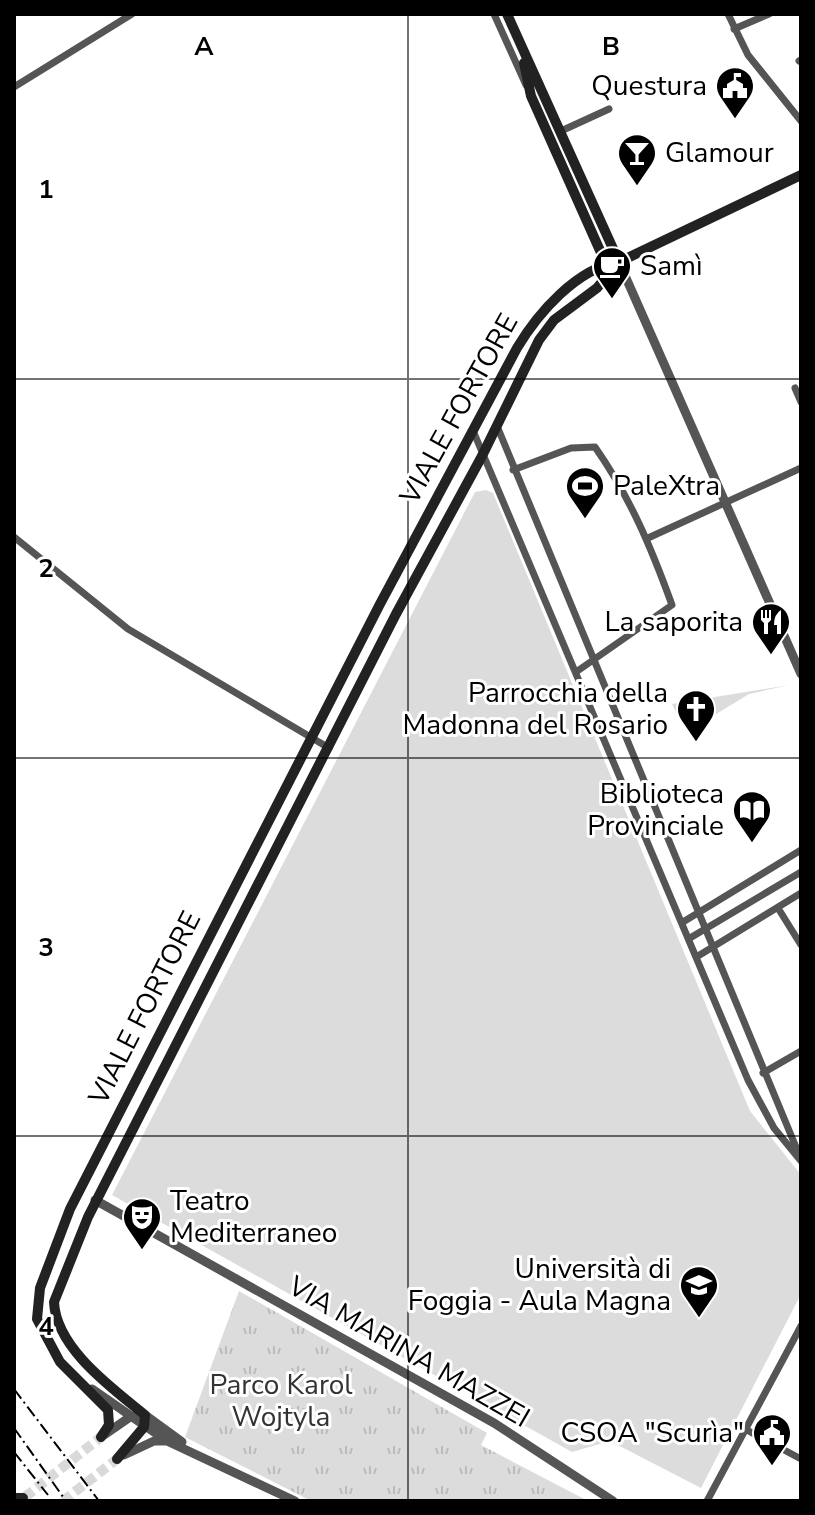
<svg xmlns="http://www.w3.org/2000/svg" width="815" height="1515" font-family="'Nunito Sans',sans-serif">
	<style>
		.green { fill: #dcdcdc }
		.park { fill: url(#park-tufts) }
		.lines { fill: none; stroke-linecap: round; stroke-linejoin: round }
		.secondary-tunnel { stroke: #d9d9d9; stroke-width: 10; stroke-dasharray: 10 5; stroke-linecap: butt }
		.minor { stroke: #555; stroke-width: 7 }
		.tertiary { stroke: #555; stroke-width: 9 }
		.secondary { stroke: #222; stroke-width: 10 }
		.rail { stroke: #000; stroke-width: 2; stroke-dasharray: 12 4 2 4; stroke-linecap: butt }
		.grid { fill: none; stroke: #000; stroke-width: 2; stroke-opacity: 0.55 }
		.labels { text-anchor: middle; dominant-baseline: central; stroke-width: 6; stroke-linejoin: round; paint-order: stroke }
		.poi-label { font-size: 28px; fill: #000; stroke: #fff; text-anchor: end }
		.street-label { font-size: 28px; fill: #000; stroke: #fff }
		.park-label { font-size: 28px; fill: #333; stroke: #fff }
		.grid-label { font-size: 26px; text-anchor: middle; font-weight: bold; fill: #000; stroke: #fff; stroke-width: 6; stroke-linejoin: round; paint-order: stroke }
	</style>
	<defs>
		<pattern id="park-tufts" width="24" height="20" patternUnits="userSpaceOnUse" patternTransform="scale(2)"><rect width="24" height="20" fill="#dcdcdc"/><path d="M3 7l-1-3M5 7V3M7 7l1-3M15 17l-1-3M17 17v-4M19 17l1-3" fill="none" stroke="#bbb"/></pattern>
	</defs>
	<rect width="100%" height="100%" fill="#fff"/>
	<path class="green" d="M486 490 493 493 750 1111 801 1175V1294L701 1488 610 1441 572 1452 112 1195 475 492Z
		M789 685 749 694 713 716 705 702 676 712 672 704Z"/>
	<path class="park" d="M239 1291 487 1433 481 1445 588 1501H311L185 1437Z"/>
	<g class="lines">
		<path class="secondary-tunnel" d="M25 1497 101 1437
			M63 1501 117 1459"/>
		<path class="minor" d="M494 14 526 85
			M728 14 748 55 801 121
			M734 29 769 14
			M799 61 801 60
			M14 87 132 14
			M561 131 609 109
			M795 388 801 402
			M497 426 798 1152
			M474 433 748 1080 774 1128 801 1161
			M513 470 571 448 595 447C630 497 651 547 672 605L576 672
			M14 537 128 629 329 748
			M648 538 801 468
			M778 908 801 945
			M683 922 801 850
			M690 938 801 872
			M698 956 801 893
			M763 1073 801 1051
			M745 1429 801 1459
			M707 1501 801 1326"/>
		<path class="tertiary" d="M619 262 801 674
			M95 1200 494 1423 613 1501
			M92 1389 167 1441 295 1501
			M104 1435 130 1417 145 1415 182 1442
			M124 1455 154 1441H166"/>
		<path class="secondary" d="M507 14 619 262
			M524 63 531 96 606 264
			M101 1437 109 1425 108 1410 60 1362 37 1319 40 1288 70 1209 380 604 517 348C538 313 577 268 619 262L801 175
			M117 1459 144 1427 145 1415C112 1388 56 1348 54 1302L88 1217 396 614 482 456 539 340 554 320 597 288 619 262
			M14 1498H23"/>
		<path class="rail" d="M14 1389 99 1501
			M14 1428 66 1501
			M14 1452 48 1495"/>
	</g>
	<path class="grid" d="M408 14V1501M14 379H801M14 758H801M14 1136H801"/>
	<defs>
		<g id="civic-pin" transform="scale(2)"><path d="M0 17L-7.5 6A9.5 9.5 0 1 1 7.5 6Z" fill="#000" stroke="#fff"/><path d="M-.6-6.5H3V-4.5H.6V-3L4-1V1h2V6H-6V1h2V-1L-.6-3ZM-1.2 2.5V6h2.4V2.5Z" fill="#fff"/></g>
		<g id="bar-pin" transform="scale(2)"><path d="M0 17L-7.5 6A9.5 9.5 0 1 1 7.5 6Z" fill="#000" stroke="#fff"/><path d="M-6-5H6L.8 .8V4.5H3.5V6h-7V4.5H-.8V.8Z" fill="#fff"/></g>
		<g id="cafe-pin" transform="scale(2)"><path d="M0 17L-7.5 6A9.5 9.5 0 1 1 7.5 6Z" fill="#000" stroke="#fff"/><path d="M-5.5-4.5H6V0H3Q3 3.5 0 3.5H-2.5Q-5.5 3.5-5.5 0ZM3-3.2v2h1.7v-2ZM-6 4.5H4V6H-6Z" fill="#fff"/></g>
		<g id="stadium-pin" transform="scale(2)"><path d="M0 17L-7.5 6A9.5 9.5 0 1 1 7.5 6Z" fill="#000" stroke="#fff"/><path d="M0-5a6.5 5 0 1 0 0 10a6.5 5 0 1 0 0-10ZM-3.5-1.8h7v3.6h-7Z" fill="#fff"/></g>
		<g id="restaurant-pin" transform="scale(2)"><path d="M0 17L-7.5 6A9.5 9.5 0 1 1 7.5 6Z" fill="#000" stroke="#fff"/><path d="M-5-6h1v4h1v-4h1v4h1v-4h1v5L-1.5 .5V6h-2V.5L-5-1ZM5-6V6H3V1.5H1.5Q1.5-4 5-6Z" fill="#fff"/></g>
		<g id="church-pin" transform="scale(2)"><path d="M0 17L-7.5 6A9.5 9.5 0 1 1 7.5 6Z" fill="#000" stroke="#fff"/><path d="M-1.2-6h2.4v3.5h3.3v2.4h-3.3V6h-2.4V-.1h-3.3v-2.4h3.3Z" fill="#fff"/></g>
		<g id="library-pin" transform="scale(2)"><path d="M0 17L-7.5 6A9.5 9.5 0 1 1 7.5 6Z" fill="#000" stroke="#fff"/><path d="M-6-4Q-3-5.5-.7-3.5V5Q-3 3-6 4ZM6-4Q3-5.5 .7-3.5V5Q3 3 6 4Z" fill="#fff"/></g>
		<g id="theatre-pin" transform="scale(2)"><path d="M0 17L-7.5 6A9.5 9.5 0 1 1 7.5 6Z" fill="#000" stroke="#fff"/><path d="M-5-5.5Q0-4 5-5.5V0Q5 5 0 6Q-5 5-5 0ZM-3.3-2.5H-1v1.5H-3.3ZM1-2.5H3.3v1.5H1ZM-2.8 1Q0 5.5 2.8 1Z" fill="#fff"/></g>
		<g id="university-pin" transform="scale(2)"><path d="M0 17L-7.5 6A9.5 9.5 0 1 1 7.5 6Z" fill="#000" stroke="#fff"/><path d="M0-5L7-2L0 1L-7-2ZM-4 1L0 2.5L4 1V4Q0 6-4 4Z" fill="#fff"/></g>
	</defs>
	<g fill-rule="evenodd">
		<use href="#civic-pin" x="735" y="86"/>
		<use href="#bar-pin" x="637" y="153"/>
		<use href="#cafe-pin" x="612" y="266"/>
		<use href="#stadium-pin" x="585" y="486"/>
		<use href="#restaurant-pin" x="771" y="622"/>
		<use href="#church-pin" x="696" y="709"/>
		<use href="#library-pin" x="752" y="810"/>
		<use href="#theatre-pin" x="142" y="1217"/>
		<use href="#university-pin" x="699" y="1285"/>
		<use href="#civic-pin" x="772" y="1433"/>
	</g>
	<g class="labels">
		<g class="poi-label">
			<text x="707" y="86">Questura</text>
			<text x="665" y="153" text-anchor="start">Glamour</text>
			<text x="640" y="266" text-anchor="start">Samì</text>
			<text x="613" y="486" text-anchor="start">PaleXtra</text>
			<text x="743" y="622">La saporita</text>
			<text x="668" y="693">Parrocchia della<tspan x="668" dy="32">Madonna del Rosario</tspan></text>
			<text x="724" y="794">Biblioteca<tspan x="724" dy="32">Provinciale</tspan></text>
			<text x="170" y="1201" text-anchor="start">Teatro<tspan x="170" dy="32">Mediterraneo</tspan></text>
			<text x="671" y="1269">Università di<tspan x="671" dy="32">Foggia - Aula Magna</tspan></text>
			<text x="744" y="1433">CSOA "Scurìa"</text>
		</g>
		<g class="street-label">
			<text transform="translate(459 409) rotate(-61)">VIALE FORTORE</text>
			<text transform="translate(145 1008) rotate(-63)">VIALE FORTORE</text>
			<text transform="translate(409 1352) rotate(30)">VIA MARINA MAZZEI</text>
		</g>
		<g class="park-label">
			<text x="281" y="1385">Parco Karol<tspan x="281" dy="32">Wojtyla</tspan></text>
		</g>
	</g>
	<g class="grid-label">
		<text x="204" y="55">A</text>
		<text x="611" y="55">B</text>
		<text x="46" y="198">1</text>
		<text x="46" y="577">2</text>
		<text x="46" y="956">3</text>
		<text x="46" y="1335">4</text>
	</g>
	<rect width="815" height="1515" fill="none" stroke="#000000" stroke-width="32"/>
</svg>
